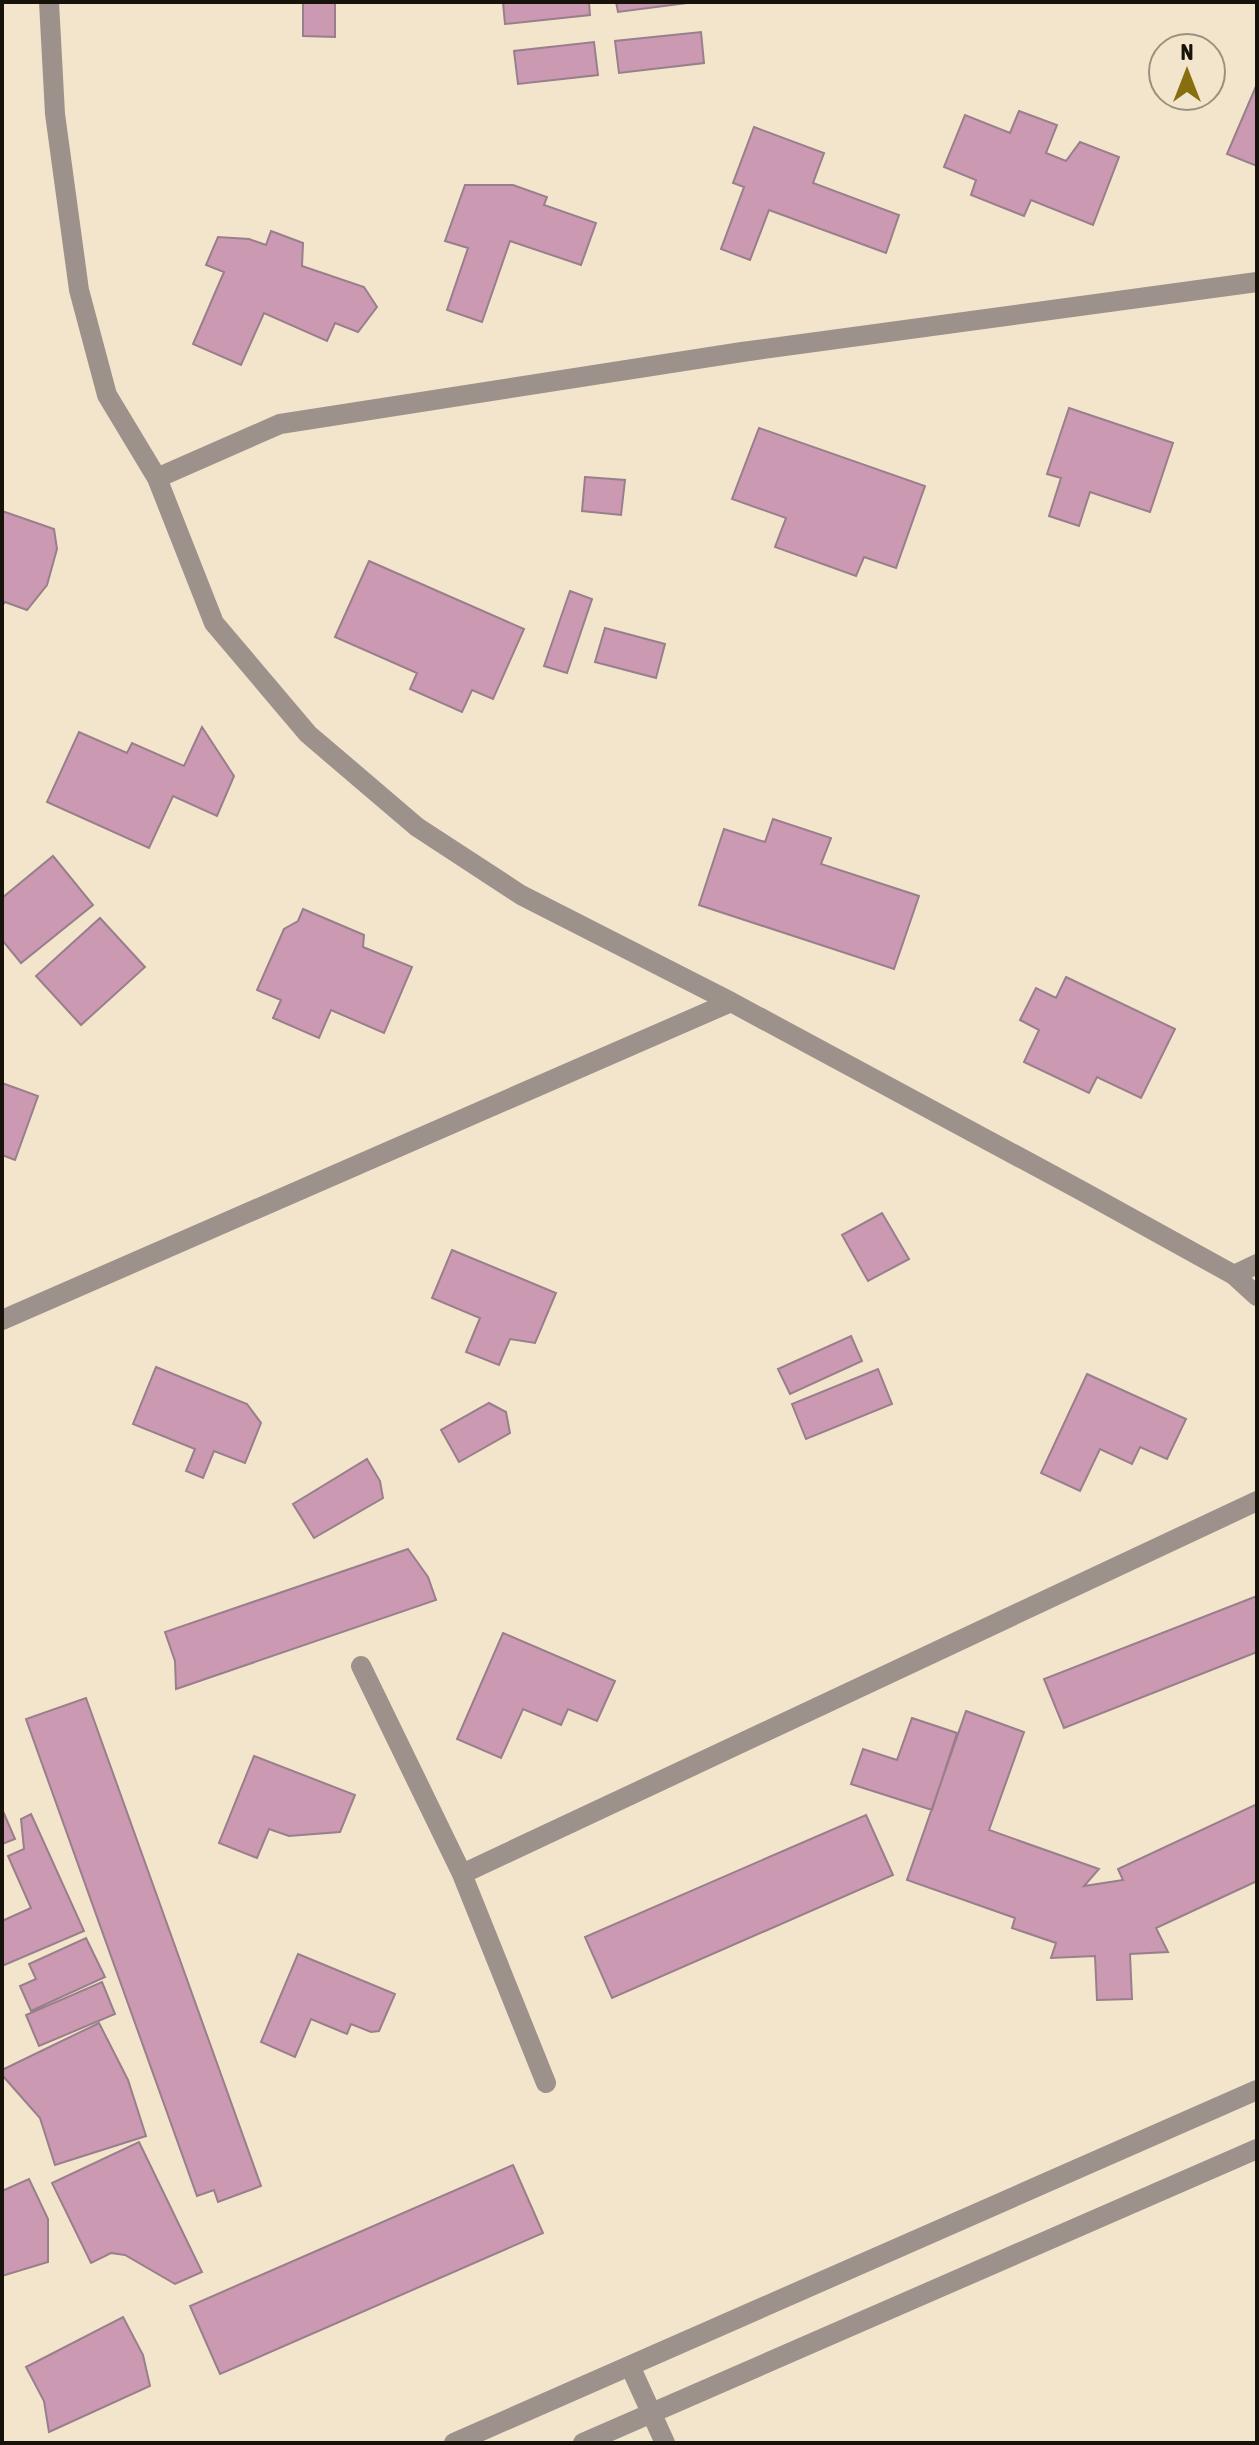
<svg xmlns="http://www.w3.org/2000/svg" width="1259" height="2445" font-family="'Asap Condensed',sans-serif">
	<style>
		.building { fill: #cb99b2; stroke: #987f8b; stroke-width: 2 }
		.lines { fill: none; stroke-linecap: round; stroke-linejoin: round }
		.lane { stroke: #9d918c; stroke-width: 20 }
	</style>
	<rect width="100%" height="100%" fill="#f3e5cc"/>
	<path class="building" d="M303 2H335V37L303 36Z
		M503 2H589L590 15 505 24Z
		M616 2H695L618 12Z
		M701 32 704 63 619 73 615 41Z
		M594 42 598 75 518 84 514 51Z
		M1257 84V166L1227 154Z
		M1019 111 1057 125 1046 153 1066 161 1080 142 1119 157 1093 225 1031 200 1024 216 971 195 976 180 944 167 965 115 1010 133Z
		M754 127 824 153 813 183 899 215 886 253 769 210 750 260 721 249 744 187 733 183Z
		M465 185H513L547 197 544 205 596 223 581 265 510 241 482 322 447 310 468 248 445 241Z
		M271 231 303 243 302 266 364 287 377 307 358 332 335 323 327 341 264 313 241 365 193 344 224 272 206 265 218 237 249 239 266 245Z
		M1069 408 1173 443 1150 512 1090 492 1079 526 1049 516 1061 478 1047 474Z
		M759 428 925 486 896 568 864 557 856 576 775 547 786 518 732 499Z
		M585 477 625 480 621 515 582 511Z
		M2 511 54 529 57 549 47 585 27 610 5 602 2 606Z
		M369 561 524 629 493 699 472 690 462 712 410 689 417 673 335 637Z
		M570 591 592 599 567 673 544 666Z
		M605 628 665 644 656 678 595 662Z
		M202 727 234 776 217 816 173 796 149 848 47 802 79 732 127 753 132 743 184 766Z
		M773 819 831 838 821 864 919 896 894 969 699 905 724 829 765 842Z
		M53 856 93 905 21 963 2 940V898Z
		M303 909 364 935 363 947 412 967 384 1033 331 1010 319 1038 273 1018 281 1000 257 990 284 929 298 921Z
		M100 918 145 967 81 1025 36 976Z
		M1066 977 1175 1029 1141 1098 1097 1077 1089 1093 1024 1062 1039 1030 1020 1020 1036 988 1056 998Z
		M2 1083 38 1096 15 1160 2 1155Z
		M882 1213 909 1259 868 1281 842 1235Z
		M452 1250 556 1293 535 1343 510 1339 499 1365 466 1352 480 1318 432 1298Z
		M851 1336 862 1361 790 1394 778 1369Z
		M156 1367 247 1404 261 1423 245 1463 214 1451 203 1478 186 1471 195 1449 133 1424Z
		M878 1369 892 1404 806 1439 792 1404Z
		M1087 1374 1186 1419 1167 1459 1140 1447 1132 1464 1100 1449 1080 1491 1041 1473Z
		M489 1403 506 1412 510 1433 459 1462 441 1430Z
		M367 1459 380 1481 383 1498 314 1538 293 1504Z
		M408 1549 428 1577 436 1600 176 1689 175 1661 165 1632Z
		M1257 1596V1652L1064 1728 1044 1679Z
		M503 1633 615 1681 597 1721 568 1709 561 1725 523 1709 501 1758 457 1739Z
		M86 1698 261 2186 218 2202 214 2190 197 2196 26 1719Z
		M966 1711 1024 1732 989 1830 1099 1869 1084 1886 1123 1880 1118 1869 1257 1804V1881L1156 1928 1168 1952 1130 1954 1132 1999 1097 2000 1095 1956 1051 1958 1056 1943 1012 1928 1015 1918 907 1880Z
		M912 1718 957 1733 932 1810 851 1784 863 1749 897 1760Z
		M254 1756 355 1795 340 1832 289 1836 269 1829 257 1858 219 1843Z
		M2 1809 15 1839 2 1844Z
		M31 1814 84 1931 2 1966V1921L31 1908 8 1856 24 1849 21 1819Z
		M866 1815 893 1875 612 1998 585 1937Z
		M86 1938 105 1977 31 2011 20 1986 36 1979 29 1964Z
		M298 1954 395 1994 379 2031 371 2032 351 2024 347 2034 311 2019 295 2057 261 2042Z
		M102 1982 115 2014 39 2046 26 2015Z
		M99 2023 128 2080 146 2136 55 2165 40 2118 2 2075V2070Z
		M139 2142 202 2272 175 2284 125 2255 111 2253 91 2263 52 2183Z
		M513 2165 543 2233 220 2374 190 2306Z
		M29 2179 48 2219V2262L2 2276V2191Z
		M123 2317 143 2355 150 2386 49 2432 44 2401 26 2367Z"/>
	<g class="lines">
		<path class="lane" d="M49 2 55 114 79 290 107 395 157 478 214 623 308 734 417 827 521 895 731 1002 1082 1191 1234 1275 1257 1296
			M157 478 280 424 742 352 1257 282
			M1234 1275 1257 1264
			M2 1320 731 1002
			M361 1666 462 1874 546 2083
			M462 1874 1257 1501
			M630 2366 665 2443
			M454 2443 1257 2090
			M583 2443 1257 2149"/>
	</g>
	<rect width="1259" height="2445" fill="none" stroke="#17120a" stroke-width="8"/>
	<g transform="translate(1187 72)"><circle r="38" fill="#f3e5cc" stroke="#9b917e" stroke-width="2"/>
	<path d="M0-6L14 30L0 20L-14 30Z" fill="#876f0f"/>
	<text y="-12" font-size="22" font-weight="bold" text-anchor="middle" fill="#17120a">N</text>
	</g>
</svg>
